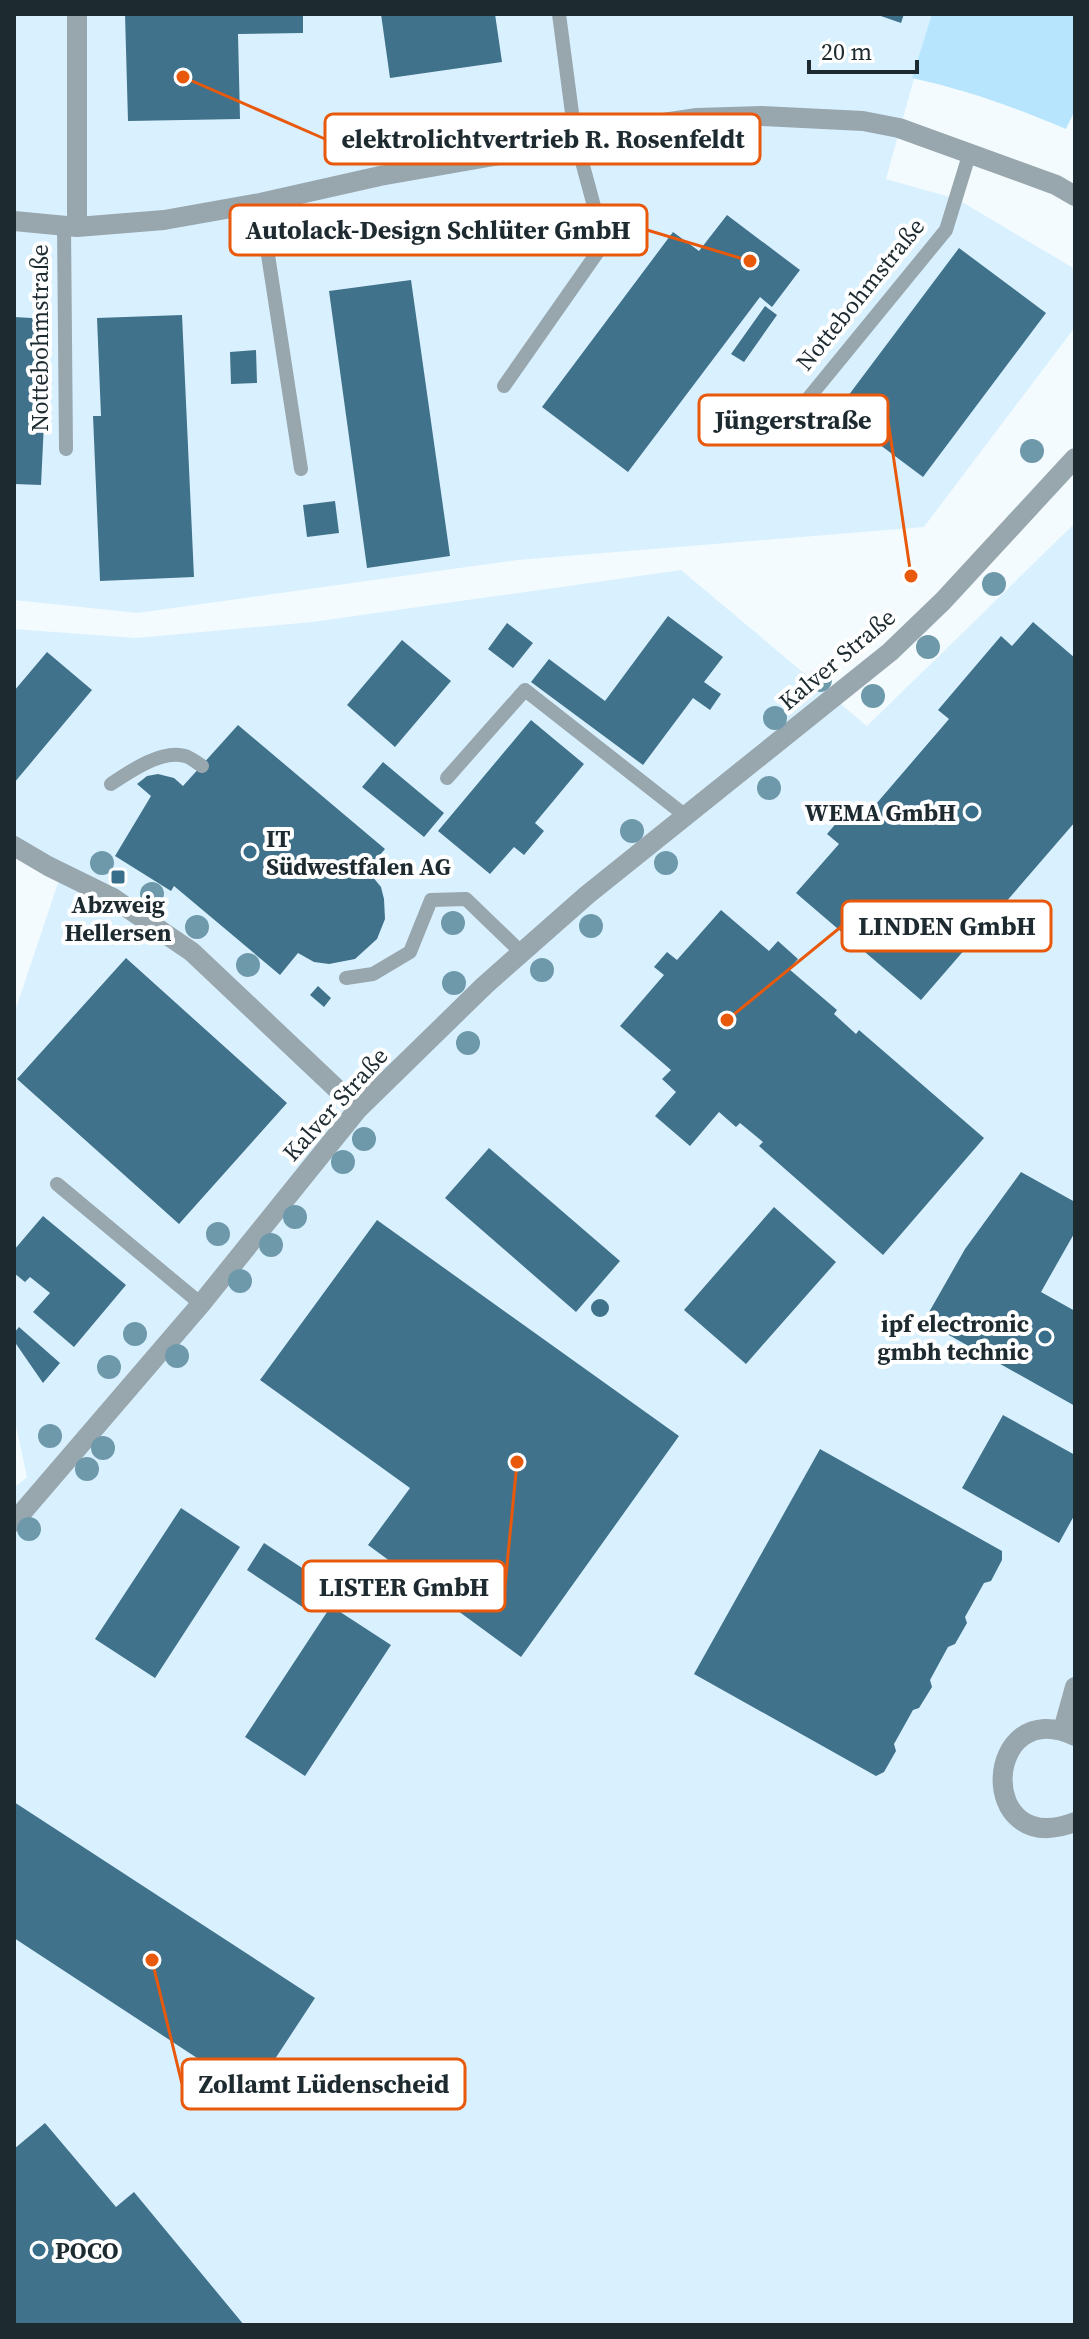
<svg xmlns="http://www.w3.org/2000/svg" width="1089" height="2339" font-family="'Source Serif 4',serif">
	<style>
		.built { fill: #d9f1ff }
		.green { fill: #b7e5fe }
		.building { fill: #40728c }
		.lines { fill: none; stroke-linecap: round; stroke-linejoin: round }
		.service { stroke: #98a6ae; stroke-width: 14 }
		.minor { stroke: #98a6ae; stroke-width: 20 }
		.tree { fill: #6e99aa }
		.poi-dot { fill: #386e8a; stroke: #fff; stroke-width: 3 }
		.labels { text-anchor: middle; dominant-baseline: central; stroke-width: 8; stroke-linejoin: round; paint-order: stroke }
		.street-label { font-size: 24px; fill: #1d2a30; stroke: #fff }
		.poi-label { font-size: 24px; font-weight: bold; fill: #1d2a30; stroke: #fff; text-anchor: end }
		.leader { fill: none; stroke: #e8590c; stroke-width: 3 }
		.callout-dot { fill: #e8590c; stroke: #fff; stroke-width: 3 }
		.callout { fill: #fff; stroke: #e8590c; stroke-width: 3 }
		.callout-label { font-size: 26px; text-anchor: middle; font-weight: bold; fill: #1d2a30 }
	</style>
	<rect width="100%" height="100%" fill="#f4fbfe"/>
	<path class="built" d="M14 14H932L886 179 957 199 1075 269V327L924 527 518 560 137 613 14 600Z
		M1075 523V2325H14V1488L27 1477 14 1417V1014L59 880 14 840V629L136 638 312 622 681 570 867 726Z"/>
	<path class="green" d="M932 14H1075V110L1066 129C1015 107 966 90 912 78Z"/>
	<path class="building" d="M125 14H303V33L238 34 240 119 128 121Z
		M381 14H495L502 62 390 78Z
		M875 14H904L901 23Z
		M727 215 800 270 772 307 760 297 628 472 542 407 673 232 699 251Z
		M959 248 1046 313 923 477 836 412Z
		M411 280 450 556 367 568 329 291Z
		M765 306 777 315 744 362 731 354Z
		M182 315 194 577 100 581 93 416H101L97 318Z
		M14 317 49 319 41 485 14 484Z
		M256 350 257 383 231 384 230 352Z
		M335 501 339 533 307 537 303 505Z
		M668 616 723 657 704 682 721 694 710 710 693 698 643 765 531 682 549 659 605 701Z
		M1033 622 1075 658V822L921 1000 796 893 839 844 827 834 850 807 864 818 949 719 938 710 1001 636 1012 646Z
		M507 623 533 643 513 668 488 649Z
		M402 640 451 681 395 747 347 705Z
		M47 652 92 690 14 783V691Z
		M531 720 584 764 535 823 544 831 524 855 514 847 490 874 438 831Z
		M238 725 385 849 367 870 381 887 384 899 385 919 377 939 355 959 329 964 314 962 298 953 280 975 174 886 171 891 115 856 151 796 137 784 147 776 158 774 174 778 183 786Z
		M383 762 444 813 424 837 362 787Z
		M721 910 769 951 778 941 798 959 789 969 837 1010 834 1014 856 1034 859 1030 984 1138 883 1255 759 1146 763 1142 740 1123 736 1127 719 1112 690 1146 655 1116 676 1092 662 1079 671 1070 620 1026 664 975 654 967 667 952 677 960Z
		M126 958 287 1103 179 1224 17 1079Z
		M318 986 331 998 324 1007 310 995Z
		M489 1148 620 1261 576 1312 445 1198Z
		M1021 1172 1075 1202V1232L1041 1292 1075 1311V1406L924 1321 965 1249Z
		M774 1207 836 1262 746 1364 684 1310Z
		M43 1216 126 1285 74 1347 33 1312 50 1293 30 1277 25 1282 14 1273V1250Z
		M377 1220 679 1436 521 1657 368 1545 410 1488 260 1380Z
		M591 1308a9 9 0 1 1 18 0a9 9 0 1 1-18 0Z
		M19 1327 60 1363 43 1383 14 1341V1333Z
		M1003 1415 1075 1455V1514L1059 1543 962 1488Z
		M820 1449 1002 1551V1560L991 1581 984 1583 965 1617 967 1623 955 1644 948 1647 930 1680 932 1687 919 1708 913 1710 894 1744 896 1751 884 1772 876 1776 694 1674Z
		M181 1508 240 1547 155 1678 95 1639Z
		M264 1543 325 1583 307 1610 247 1570Z
		M331 1606 391 1645 305 1776 245 1737Z
		M14 1802 315 1998 252 2094 14 1938Z
		M45 2123 116 2207 134 2192 244 2325H14V2149Z"/>
	<g class="lines">
		<path class="service" d="M260 203 301 469
			M64 226 66 449
			M504 386 604 243 575 136 559 14
			M793 417 946 230 970 152
			M447 778 525 690 687 817
			M111 784C129 772 162 749 185 756 190 757 197 763 202 766
			M346 978 373 974 410 952 431 900 466 899 522 953
			M57 1184 201 1304"/>
		<path class="minor" d="M77 14V227
			M14 221 77 227 164 220 260 203 380 176 516 152 575 136 697 118 762 116 863 121 899 128 1056 185 1075 196
			M14 846 48 866 113 898 192 952 358 1109
			M14 1522 201 1304 358 1109 485 985 587 895 890 652 943 601 1075 458
			M1063 1730 1075 1687
			M1075 1736C983 1693 974 1861 1075 1822"/>
	</g>
	<g class="tree">
		<circle cx="1032" cy="451" r="12"/>
		<circle cx="994" cy="584" r="12"/>
		<circle cx="928" cy="647" r="12"/>
		<circle cx="820" cy="680" r="12"/>
		<circle cx="873" cy="696" r="12"/>
		<circle cx="775" cy="718" r="12"/>
		<circle cx="769" cy="788" r="12"/>
		<circle cx="632" cy="831" r="12"/>
		<circle cx="102" cy="863" r="12"/>
		<circle cx="666" cy="863" r="12"/>
		<circle cx="152" cy="894" r="12"/>
		<circle cx="453" cy="923" r="12"/>
		<circle cx="591" cy="926" r="12"/>
		<circle cx="197" cy="927" r="12"/>
		<circle cx="248" cy="965" r="12"/>
		<circle cx="542" cy="970" r="12"/>
		<circle cx="454" cy="983" r="12"/>
		<circle cx="468" cy="1043" r="12"/>
		<circle cx="364" cy="1139" r="12"/>
		<circle cx="343" cy="1162" r="12"/>
		<circle cx="295" cy="1217" r="12"/>
		<circle cx="218" cy="1234" r="12"/>
		<circle cx="271" cy="1245" r="12"/>
		<circle cx="240" cy="1281" r="12"/>
		<circle cx="135" cy="1334" r="12"/>
		<circle cx="177" cy="1356" r="12"/>
		<circle cx="109" cy="1367" r="12"/>
		<circle cx="50" cy="1436" r="12"/>
		<circle cx="103" cy="1448" r="12"/>
		<circle cx="87" cy="1469" r="12"/>
		<circle cx="29" cy="1529" r="12"/>
	</g>
	<g class="poi-dot">
		<circle cx="972" cy="812" r="8"/>
		<circle cx="250" cy="852" r="8"/>
		<rect x="110" y="869" width="16" height="16" rx="4"/>
		<circle cx="1045" cy="1337" r="8"/>
		<circle cx="39" cy="2250" r="8"/>
	</g>
	<g class="labels">
		<g class="street-label">
			<text transform="translate(860 294) rotate(-51)">Nottebohmstraße</text>
			<text transform="translate(39 338) rotate(-90)">Nottebohmstraße</text>
			<text transform="translate(837 659) rotate(-40)">Kalver Straße</text>
			<text transform="translate(335 1104) rotate(-48)">Kalver Straße</text>
		</g>
		<g class="poi-label">
			<text x="956" y="812">WEMA GmbH</text>
			<text x="266" y="838" text-anchor="start">IT<tspan x="266" dy="28">Südwestfalen AG</tspan></text>
			<text x="118" y="904" text-anchor="middle">Abzweig<tspan x="118" dy="28">Hellersen</tspan></text>
			<text x="1029" y="1323">ipf electronic<tspan x="1029" dy="28">gmbh technic</tspan></text>
			<text x="55" y="2250" text-anchor="start">POCO</text>
		</g>
	</g>
	<path class="leader" d="M183 77L325 139M750 261L647 230M911 576L888 420M727 1020L842 926M517 1462L505 1586M152 1960L182 2084"/>
	<g class="callout-dot">
		<circle cx="183" cy="77" r="8"/>
		<circle cx="750" cy="261" r="8"/>
		<circle cx="911" cy="576" r="8"/>
		<circle cx="727" cy="1020" r="8"/>
		<circle cx="517" cy="1462" r="8"/>
		<circle cx="152" cy="1960" r="8"/>
	</g>
	<g class="callout">
		<rect x="325" y="114" width="435" height="50" rx="8"/>
		<rect x="230" y="205" width="417" height="50" rx="8"/>
		<rect x="699" y="395" width="189" height="50" rx="8"/>
		<rect x="842" y="901" width="209" height="50" rx="8"/>
		<rect x="303" y="1561" width="202" height="50" rx="8"/>
		<rect x="182" y="2059" width="283" height="50" rx="8"/>
	</g>
	<g class="callout-label">
		<text x="543" y="148">elektrolichtvertrieb R. Rosenfeldt</text>
		<text x="438" y="239">Autolack-Design Schlüter GmbH</text>
		<text x="793" y="429">Jüngerstraße</text>
		<text x="947" y="935">LINDEN GmbH</text>
		<text x="404" y="1596">LISTER GmbH</text>
		<text x="324" y="2093">Zollamt Lüdenscheid</text>
	</g>
	<rect width="1089" height="2339" fill="none" stroke="#1d2a30" stroke-width="32"/>
	<path d="M809 60v12h108v-12" fill="none" stroke="#1d2a30" stroke-width="4"/>
	<text x="821" y="60" font-size="24" fill="#1d2a30" stroke="#ffffff" stroke-width="6" paint-order="stroke">20 m</text>
</svg>
